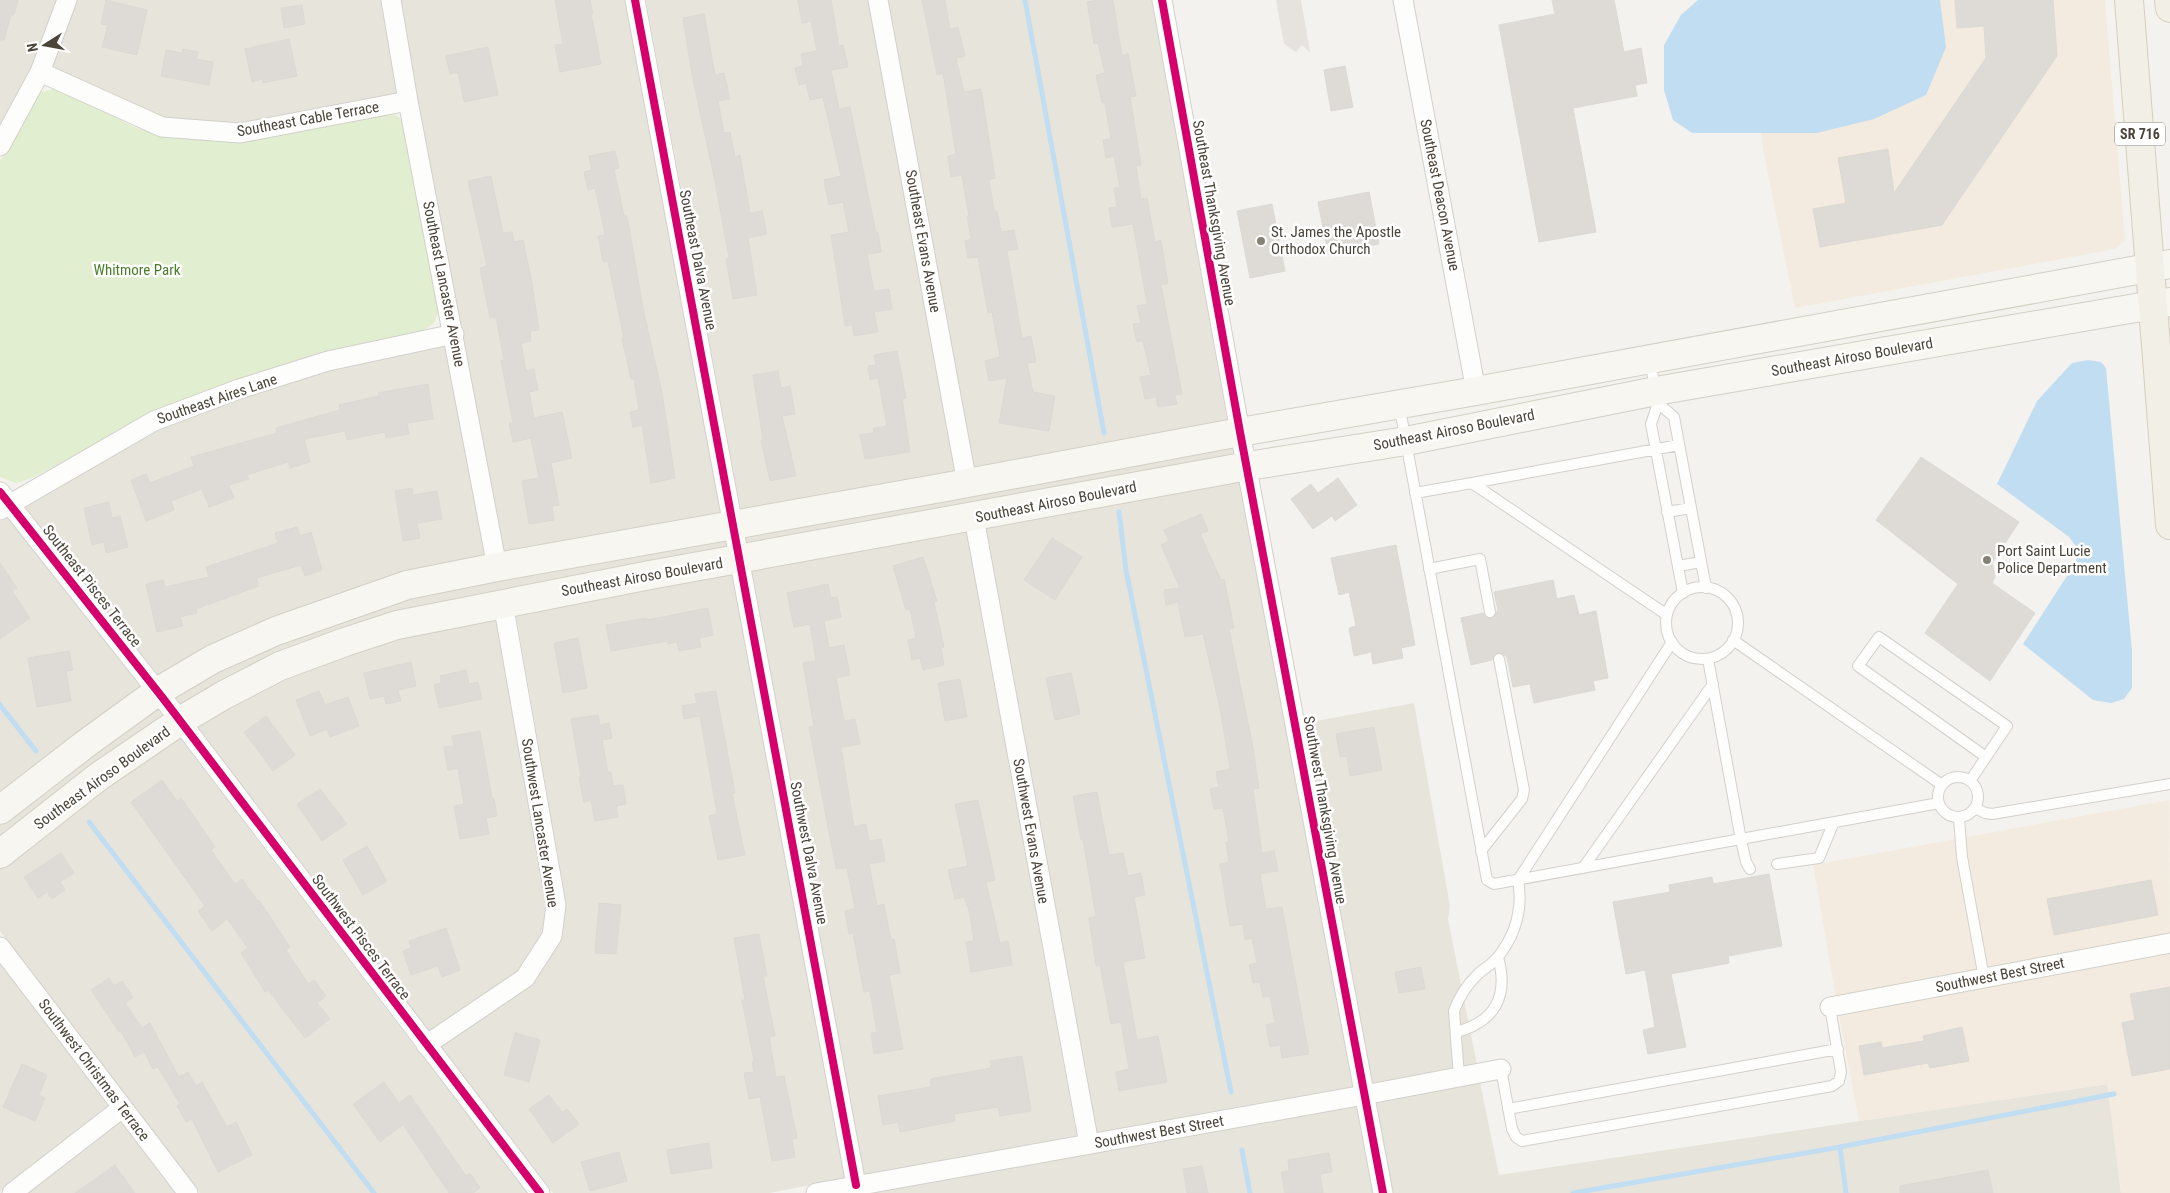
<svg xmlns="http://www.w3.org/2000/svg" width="2170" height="1193" font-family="'Roboto Condensed',sans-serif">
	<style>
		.residential { fill: #e7e4dc }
		.commercial { fill: #f3ebdf }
		.green { fill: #e1eecf }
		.parking { fill: #e6e3df }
		.water { fill: #c0ddf1 }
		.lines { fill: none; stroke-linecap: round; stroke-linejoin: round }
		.stream { stroke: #c0ddf1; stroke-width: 5 }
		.building { fill: #dedbd6; stroke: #dcd9d4 }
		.service-casing { stroke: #d2d0cb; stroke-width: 12 }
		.minor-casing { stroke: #d2d0cb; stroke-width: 21 }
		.secondary-casing { stroke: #d3cfc5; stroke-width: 30 }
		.primary-casing { stroke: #d6cebb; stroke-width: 30 }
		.service { stroke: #fdfdfc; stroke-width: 10 }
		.minor { stroke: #fdfdfc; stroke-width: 19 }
		.secondary { stroke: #f7f6f1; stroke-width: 28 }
		.primary { stroke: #f2efe6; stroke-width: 28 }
		.cycleway-casing { stroke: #fff; stroke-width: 11 }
		.cycleway { stroke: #d6006c; stroke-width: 8 }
		.poi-dot { fill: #868178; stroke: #fff; stroke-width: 2 }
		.labels { text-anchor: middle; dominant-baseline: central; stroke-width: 5; stroke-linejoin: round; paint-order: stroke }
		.shield { fill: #fff; stroke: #817c74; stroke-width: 1 }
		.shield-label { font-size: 14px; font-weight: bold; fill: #4b4439 }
		.street-label { font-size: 15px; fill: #4b4439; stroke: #fff }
		.poi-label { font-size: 15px; fill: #4b4439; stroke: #fff; text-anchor: start }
		.park-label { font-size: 15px; fill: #4a7f2a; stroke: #fff }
	</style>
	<rect width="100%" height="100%" fill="#f4f2ee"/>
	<path class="residential" d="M0 0H57L31 69 0 126Z
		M77 0H381L397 94 239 124 166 119 52 67Z
		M401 0H626L722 519 505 557 418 100Z
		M646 0H868L956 476 742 516Z
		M888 0H1152L1228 425 975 472Z
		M446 345 486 561 160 680 23 506 158 429 242 397 331 370Z
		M1232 442 1236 459 748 549 745 533Z
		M1240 476 1353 1088 1097 1134 985 524Z
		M7 516 144 691 0 798V521Z
		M966 528 1077 1137 864 1175 751 566Z
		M725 536 729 552 492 596 183 709 171 694 218 666 409 594Z
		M732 570 845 1178 770 1193H553L439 1046 531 985 561 937 566 903 515 609Z
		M495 613 547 906 542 934 518 972 428 1032 194 723 229 702 348 650Z
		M1414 703 1450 906 1448 919 1477 1065 1372 1085 1305 723Z
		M155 705 166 720 0 843V821Z
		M177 734 412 1043 528 1193H200L135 1110 0 931V866Z
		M0 963 109 1107 0 1191Z
		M1480 1082 1499 1175 2108 1084 2121 1193H1393L1376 1102Z
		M1356 1106 1373 1193H862Z
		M120 1121 175 1193H27Z"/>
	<path class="commercial" d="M1744 0H2105L2125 241 2115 249 1795 308 1763 149Z
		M2169 800 2170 934 1836 998 1813 865Z
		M2170 952V1193H2121L2107 1084 1859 1121 1839 1016Z"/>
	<path class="green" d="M54 89 68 93 134 127 169 137 387 113 398 116 408 130 441 306 434 323 423 331 311 360 195 395 149 416 32 478 16 483 0 477V161L41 92Z"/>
	<path class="parking" d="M1276 0H1301L1310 52 1302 45 1296 52 1284 44Z"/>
	<path class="water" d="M1698 0H1940L1946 47 1926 95 1874 119 1817 133H1692L1673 120 1664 90V45L1681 15Z
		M2088 360 2101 362 2106 368 2132 651V688L2124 699 2111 703 2093 700 2023 644 2076 562 2078 549 2069 537 1997 484 2037 401 2072 363Z"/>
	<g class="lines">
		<path class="stream" d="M1025 0 1104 433
			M1119 512 1126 570 1231 1092
			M0 705 36 751
			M89 822 374 1193
			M1840 1147 1846 1193
			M1242 1150 1250 1193
			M1573 1193 1840 1147 2114 1094"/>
	</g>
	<path class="building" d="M0 0H18L14 15H11L4 40H0Z
		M106 0 147 10 137 55 102 47 108 25 101 24Z
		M555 0H590L593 14H591L601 64 560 72 555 45 563 44Z
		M798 0H831L839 46 843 45 848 67 831 70 839 109 850 107 876 233 878 232 881 252 867 254 874 291 889 289 892 309 874 312 878 332 854 336 852 325 845 326 831 235 849 232 843 202 829 205 824 180 841 176 823 97 810 100 806 83 799 85 795 68 803 66 801 54 817 51 811 21 802 23Z
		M922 0H945L950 29 958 27 965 56 956 58 964 92 981 89 995 178 989 180 994 211H997L1001 232 1014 230 1018 249 1007 251 1022 338 1031 336 1036 362 1027 363 1033 392 1055 396 1049 431 999 423 1007 378 989 381 985 361 1000 357 992 312 988 313 978 257 968 258 965 241 971 239 967 216H969L962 175 951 177 948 156 956 154 943 73 937 75Z
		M1099 0H1113L1122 56 1128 54 1136 96 1130 97 1141 165 1136 166 1141 199 1147 198 1155 242 1161 240 1168 283 1161 285 1182 394 1175 395 1177 404 1158 407 1156 397 1145 399 1140 377 1151 375 1143 341 1137 342 1133 324 1141 323 1137 306 1147 304 1133 224 1112 227 1109 208 1117 207 1114 188 1120 187 1114 156 1106 158 1103 140 1111 139 1105 103H1102L1096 75 1105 73 1098 43 1094 44 1087 2Z
		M1552 0H1614L1624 52 1641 48 1647 83 1635 85 1637 96 1573 108 1596 232 1539 242 1499 25 1555 14Z
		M1955 0H2053L2057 56 1942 225 1820 247 1813 209 1846 203 1838 158 1888 149 1894 193 1986 58 1984 26 1957 28Z
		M302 5 305 24 284 28 281 8Z
		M704 14 715 75 724 73 730 99 718 101 724 133 730 132 735 157 740 155 750 213 762 211 767 234 748 238 757 295 733 299 726 259 729 258 715 181 693 80 683 18Z
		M289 39 297 76 263 83 262 79 252 82 245 49Z
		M488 47 498 95 464 102 458 72 450 74 446 56Z
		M183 49 198 52 196 59 213 62 209 85 161 76 166 50 182 53Z
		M1345 66 1353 107 1331 111 1324 70Z
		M615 151 619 168 614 169 624 216H627L644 313 662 393 675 478 651 483 642 425 633 427 630 412 639 410 634 379H631L622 338H624L608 261 603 262 598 236 605 235 598 200 595 188 588 190 584 172 592 170 589 156Z
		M491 176 503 233 512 232 514 242 523 240 531 278 539 330 530 331 531 341 521 343 526 371 534 369 538 390 529 392 534 418 562 412 572 458 551 463 559 505 552 506 554 520 529 524 522 481 539 478 531 438 513 442 509 423H513L501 361 504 360 496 317 490 318 480 268 487 266 468 181Z
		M1369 192 1379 244 1328 254 1318 202Z
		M1272 204 1285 271 1250 278 1237 211Z
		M897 351 906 398 902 399 910 452 865 459 860 435 874 433 873 428 887 426 878 378 870 380 868 366 876 365 874 355Z
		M778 371 781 388 790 386 795 414 782 416 796 476 770 481 761 440H763L753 375Z
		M428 384 433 419 407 423 409 434 386 438 385 432 347 440 345 431 304 439 310 462 290 468 288 462 247 475 249 479 229 485 234 498 209 507 202 489 171 501 174 510 146 521 131 480 146 474 150 483 194 466 191 457 277 433 276 428 340 410 339 405 379 396 378 393Z
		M1921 457 2019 522 1992 563 1995 577 1992 583 2035 613 1990 681 1925 633 1958 584 1876 520Z
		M1338 478 1357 505 1335 521 1332 516 1313 529 1291 499 1311 484 1318 493Z
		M412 488 413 495 437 491 442 519 417 523 420 538 403 541 395 491Z
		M109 502 112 518 120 516 128 547 106 553 104 542 92 545 84 508Z
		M1201 514 1208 531 1200 534 1221 580 1224 579 1234 628 1229 629 1253 748 1259 788 1253 789 1262 853 1274 851 1278 871 1260 874 1266 909 1282 907 1309 1054 1282 1058 1280 1045 1270 1047 1266 1025 1275 1023 1270 996 1263 997 1260 982 1253 983 1249 965 1257 963 1252 938 1245 940 1243 924 1230 926 1220 864 1229 862 1226 842 1229 841 1223 808 1214 809 1210 789 1219 787 1216 772 1230 769 1220 708 1203 634 1185 637 1178 602 1166 605 1164 590 1180 588 1161 545 1169 541 1164 530Z
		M297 527 300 536 311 532 322 570 305 576 301 565 256 578 259 586 196 609 197 613 180 617 183 626 157 632 146 584 163 580 165 587 209 577 206 567 278 543 275 533Z
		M1052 538 1082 557 1055 600 1024 580Z
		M1396 545 1415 645 1401 648 1403 658 1373 664 1371 652 1354 656 1349 628 1356 626 1349 592 1339 595 1331 558Z
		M923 557 937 601 934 602 944 647 941 648 944 665 923 670 920 658 912 660 908 640 916 638 910 609 906 610 893 566Z
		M0 563 17 588 12 591 30 618 0 639Z
		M1553 580 1557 599 1574 595 1579 615 1596 611 1608 678 1593 681 1595 690 1534 703 1530 684 1513 687 1507 657 1502 653 1495 654 1492 660 1471 665 1461 618 1483 613 1487 618 1492 619 1498 610 1494 592Z
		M828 584 831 598 837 597 841 617 824 621 829 648 844 645 850 675 836 678 844 721 855 719 860 744 841 747 854 827 866 824 869 841 881 839 885 861 869 864 877 906 884 904 891 940 894 939 900 973 889 975 903 1049 874 1054 871 1033 877 1032 870 991 864 992 853 933 849 934 845 911 855 909 847 868 836 869 809 727 814 726 803 663 816 661 810 624 794 627 787 593Z
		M708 608 713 635 699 638 701 647 679 651 677 642 668 644 667 641 611 651 606 625 647 618V620Z
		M578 638 587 688 563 693 554 643Z
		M69 651 73 670 66 671 71 701 37 707 28 658Z
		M411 662 416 686 398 690 401 701 386 704 384 696 370 699 364 673Z
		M466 670 469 684 478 682 482 699 439 708 434 685 441 683 440 676Z
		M1071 673 1080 714 1055 720 1046 678Z
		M960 679 967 717 945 721 938 683Z
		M319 691 325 705 348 697 359 726 330 737 327 729 310 736 296 700Z
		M716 691 735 793 732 794 745 855 718 860 709 816 717 814 700 716 684 719 682 706 697 703 695 694Z
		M598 715 600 725 609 723 612 738 602 740 608 772H611L613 786 623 785 626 804 616 806 618 817 595 821 591 800 584 802 579 777H581L571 719Z
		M266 716 295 755 273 771 244 732Z
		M1374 727 1382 770 1350 776 1347 756 1340 757 1336 734Z
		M480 731 492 798H494L497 816 486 818 489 834 460 839 454 806 464 804 458 768 448 770 444 747 454 746 452 736Z
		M162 780 177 801 181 798 215 847 211 850 235 884 242 879 258 901 259 900 290 947 286 950 308 984 314 980 326 996 317 1003 330 1019 305 1038 268 990 265 992 241 953 248 948 227 919 212 931 198 911 205 906 131 802Z
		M320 789 347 824 322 841 297 804Z
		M1097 792 1109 855 1123 853 1128 876 1141 873 1145 895 1134 897 1145 958 1123 962 1137 1040 1158 1036 1167 1082 1119 1091 1116 1072 1129 1069 1121 1022 1111 1024 1100 965 1096 966 1089 918 1096 917 1083 840H1081L1073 796Z
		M978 800 995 880 986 882 1000 943 1008 941 1012 965 971 972 966 942 974 941 969 910 964 897 955 899 948 870 968 866 955 804Z
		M367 846 387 881 363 895 343 860Z
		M61 853 74 873 60 882 65 890 52 899 47 892 38 898 24 877Z
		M1769 874 1782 946 1728 956 1729 963 1671 974 1686 1047 1648 1054 1643 1030 1655 1027 1645 970 1626 974 1613 902 1670 892 1669 885 1712 877 1713 884Z
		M2151 880 2158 915 2054 935 2047 899Z
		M599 903 621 905 616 954 595 953Z
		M446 928 460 970 442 977 438 966 411 975 403 951 411 948 409 941Z
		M759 934 767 976H763L775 1036 769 1037 776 1077 784 1076 797 1138 792 1139 795 1157 772 1161 760 1097 749 1099 744 1073 754 1072 752 1061H754L742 1000H745L734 938Z
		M1421 967 1425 989 1399 993 1395 972Z
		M109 978 114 986 122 981 133 997 125 1003 142 1028 150 1023 179 1077 188 1072 196 1086 202 1082 227 1127 236 1122 252 1155 218 1172 192 1119 186 1122 177 1106 180 1104 158 1067 153 1069 144 1052 135 1057 121 1031 119 1032 91 990Z
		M2170 987V1069L2132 1076 2122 1023 2135 1020 2130 994Z
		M1962 1027 1969 1061 1930 1068 1928 1063 1864 1075 1859 1046 1881 1042 1882 1048 1924 1041 1923 1036Z
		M515 1033 540 1040 529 1082 504 1075Z
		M1022 1056 1031 1111 1000 1116 998 1107 954 1114 955 1121 900 1132 898 1122 883 1125 878 1096 931 1087 930 1079 991 1068 990 1061Z
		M22 1064 47 1075 39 1095 45 1098 35 1121 3 1107Z
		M384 1082 399 1103 410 1095 466 1176 470 1173 480 1188 473 1193H449L403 1125 380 1142 353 1104Z
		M549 1095 562 1112 567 1109 579 1124 553 1143 529 1109Z
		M709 1143 712 1168 671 1174 667 1150Z
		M619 1152 627 1181 590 1191 581 1162Z
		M1329 1153 1332 1172 1320 1174 1323 1193H1285L1281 1172 1289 1171 1288 1160Z
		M115 1165 135 1193H75Z
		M1202 1166 1208 1193H1187L1183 1169Z
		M1988 1170 1993 1193H1900V1186Z"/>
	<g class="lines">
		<g class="service-casing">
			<path id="service" d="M1650 361 1658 403 1651 424 1683 593
				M1658 403 1674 417 1706 588
				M1399 404 1487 880 1494 884 1939 803
				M1472 483 1679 445
				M1415 493 1472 483 1667 615
				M1667 512 1691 508
				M1678 566 1701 562
				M1429 569 1480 559 1490 612
				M1666 623a36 36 0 1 1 72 0a36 36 0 1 1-72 0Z
				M1733 640 1942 785
				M1708 659 1741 840 1746 862 1750 869
				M1938 797a20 20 0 1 1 40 0a20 20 0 1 1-40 0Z
				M1970 781 2007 726 1879 637 1858 666 1986 757
				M1975 808 1985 813 1992 814 2170 784
				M1959 818 1962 857 1984 978
				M1481 851 1522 799 1524 790 1499 659
				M1777 864 1819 858 1833 824
				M1583 868 1713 684
				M1456 1032C1495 1022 1509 996 1498 957
				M1501 1069 1512 1129 1516 1137 1522 1141 1832 1086 1839 1081 1841 1072 1830 1007
				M1459 1077 1454 1011C1459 997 1467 985 1477 975 1484 968 1493 964 1498 957 1516 934 1523 908 1518 880L1672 642
				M1508 1109 1838 1049"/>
		</g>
		<g class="minor-casing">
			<path id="minor" d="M391 0 408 101 497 567
				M635 0 856 1185
				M878 0 967 483
				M1162 0 1240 432 1383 1193
				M1403 0 1476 391
				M40 72 162 127 240 133 408 101
				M0 146 40 72 67 0
				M0 492 162 697 540 1193
				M0 510 154 421 239 389 328 361 454 334
				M974 518 1089 1144
				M0 947 188 1193
				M1830 1007 2170 943
				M426 1045 525 978 552 936 556 905 503 603
				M12 1193 122 1108
				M816 1193 1364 1095 1501 1069"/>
		</g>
		<g class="secondary-casing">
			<path id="secondary" d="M0 810 84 745 157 692 213 659 276 631 407 585 497 567 946 487 1240 432 1476 391 2170 264
				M0 854 98 777 180 721 224 695 280 666 345 642 397 625 650 575 1248 466 1406 441 1656 391 2170 302"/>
		</g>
		<g class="primary-casing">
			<path id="primary" d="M2129 0 2170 525
				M2169 0 2170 8"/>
		</g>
		<use href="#service" class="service"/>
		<use href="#minor" class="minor"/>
		<use href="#secondary" class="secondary"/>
		<use href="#primary" class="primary"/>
		<g class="cycleway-casing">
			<path id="cycleway" d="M635 0 856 1185
				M1162 0 1240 432 1383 1193
				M0 492 162 697 540 1193"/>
		</g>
		<use href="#cycleway" class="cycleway"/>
	</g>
	<g class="poi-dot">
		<circle cx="1261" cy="241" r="5"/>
		<circle cx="1987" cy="560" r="5"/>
	</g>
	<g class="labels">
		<rect class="shield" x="2115" y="122.5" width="50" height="23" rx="4"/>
		<g class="shield-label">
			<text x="2140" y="134">SR 716</text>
		</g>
		<g class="street-label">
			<text transform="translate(308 119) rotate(-10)">Southeast Cable Terrace</text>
			<text transform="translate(1440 195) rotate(79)">Southeast Deacon Avenue</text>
			<text transform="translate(1214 213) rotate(80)">Southeast Thanksgiving Avenue</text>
			<text transform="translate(923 241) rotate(80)">Southeast Evans Avenue</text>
			<text transform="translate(698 260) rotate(79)">Southeast Dalva Avenue</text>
			<text transform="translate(444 284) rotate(79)">Southeast Lancaster Avenue</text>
			<text transform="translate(1852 357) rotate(-10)">Southeast Airoso Boulevard</text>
			<text transform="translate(217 399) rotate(-19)">Southeast Aires Lane</text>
			<text transform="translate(1454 430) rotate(-11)">Southeast Airoso Boulevard</text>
			<text transform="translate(1056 502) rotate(-11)">Southeast Airoso Boulevard</text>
			<text transform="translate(642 577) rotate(-10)">Southeast Airoso Boulevard</text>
			<text transform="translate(92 586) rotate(52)">Southeast Pisces Terrace</text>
			<text transform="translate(102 778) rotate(-36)">Southeast Airoso Boulevard</text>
			<text transform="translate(1325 810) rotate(80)">Southwest Thanksgiving Avenue</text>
			<text transform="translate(540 823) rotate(81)">Southwest Lancaster Avenue</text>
			<text transform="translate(1031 831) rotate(80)">Southwest Evans Avenue</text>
			<text transform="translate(809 853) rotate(79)">Southwest Dalva Avenue</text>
			<text transform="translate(361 937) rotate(53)">Southwest Pisces Terrace</text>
			<text transform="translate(2000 975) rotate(-11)">Southwest Best Street</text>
			<text transform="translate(94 1070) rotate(53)">Southwest Christmas Terrace</text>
			<text transform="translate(1159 1132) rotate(-10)">Southwest Best Street</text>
		</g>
		<g class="poi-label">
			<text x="1271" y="232">St. James the Apostle<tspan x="1271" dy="17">Orthodox Church</tspan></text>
			<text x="1997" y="551">Port Saint Lucie<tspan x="1997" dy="17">Police Department</tspan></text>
		</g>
		<g class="park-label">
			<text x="137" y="270">Whitmore Park</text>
		</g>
	</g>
	<g transform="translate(45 45) rotate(259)" stroke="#ffffff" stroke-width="4" paint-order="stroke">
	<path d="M0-4L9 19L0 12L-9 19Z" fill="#4b4439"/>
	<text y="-8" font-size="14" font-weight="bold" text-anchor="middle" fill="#4b4439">N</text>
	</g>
</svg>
